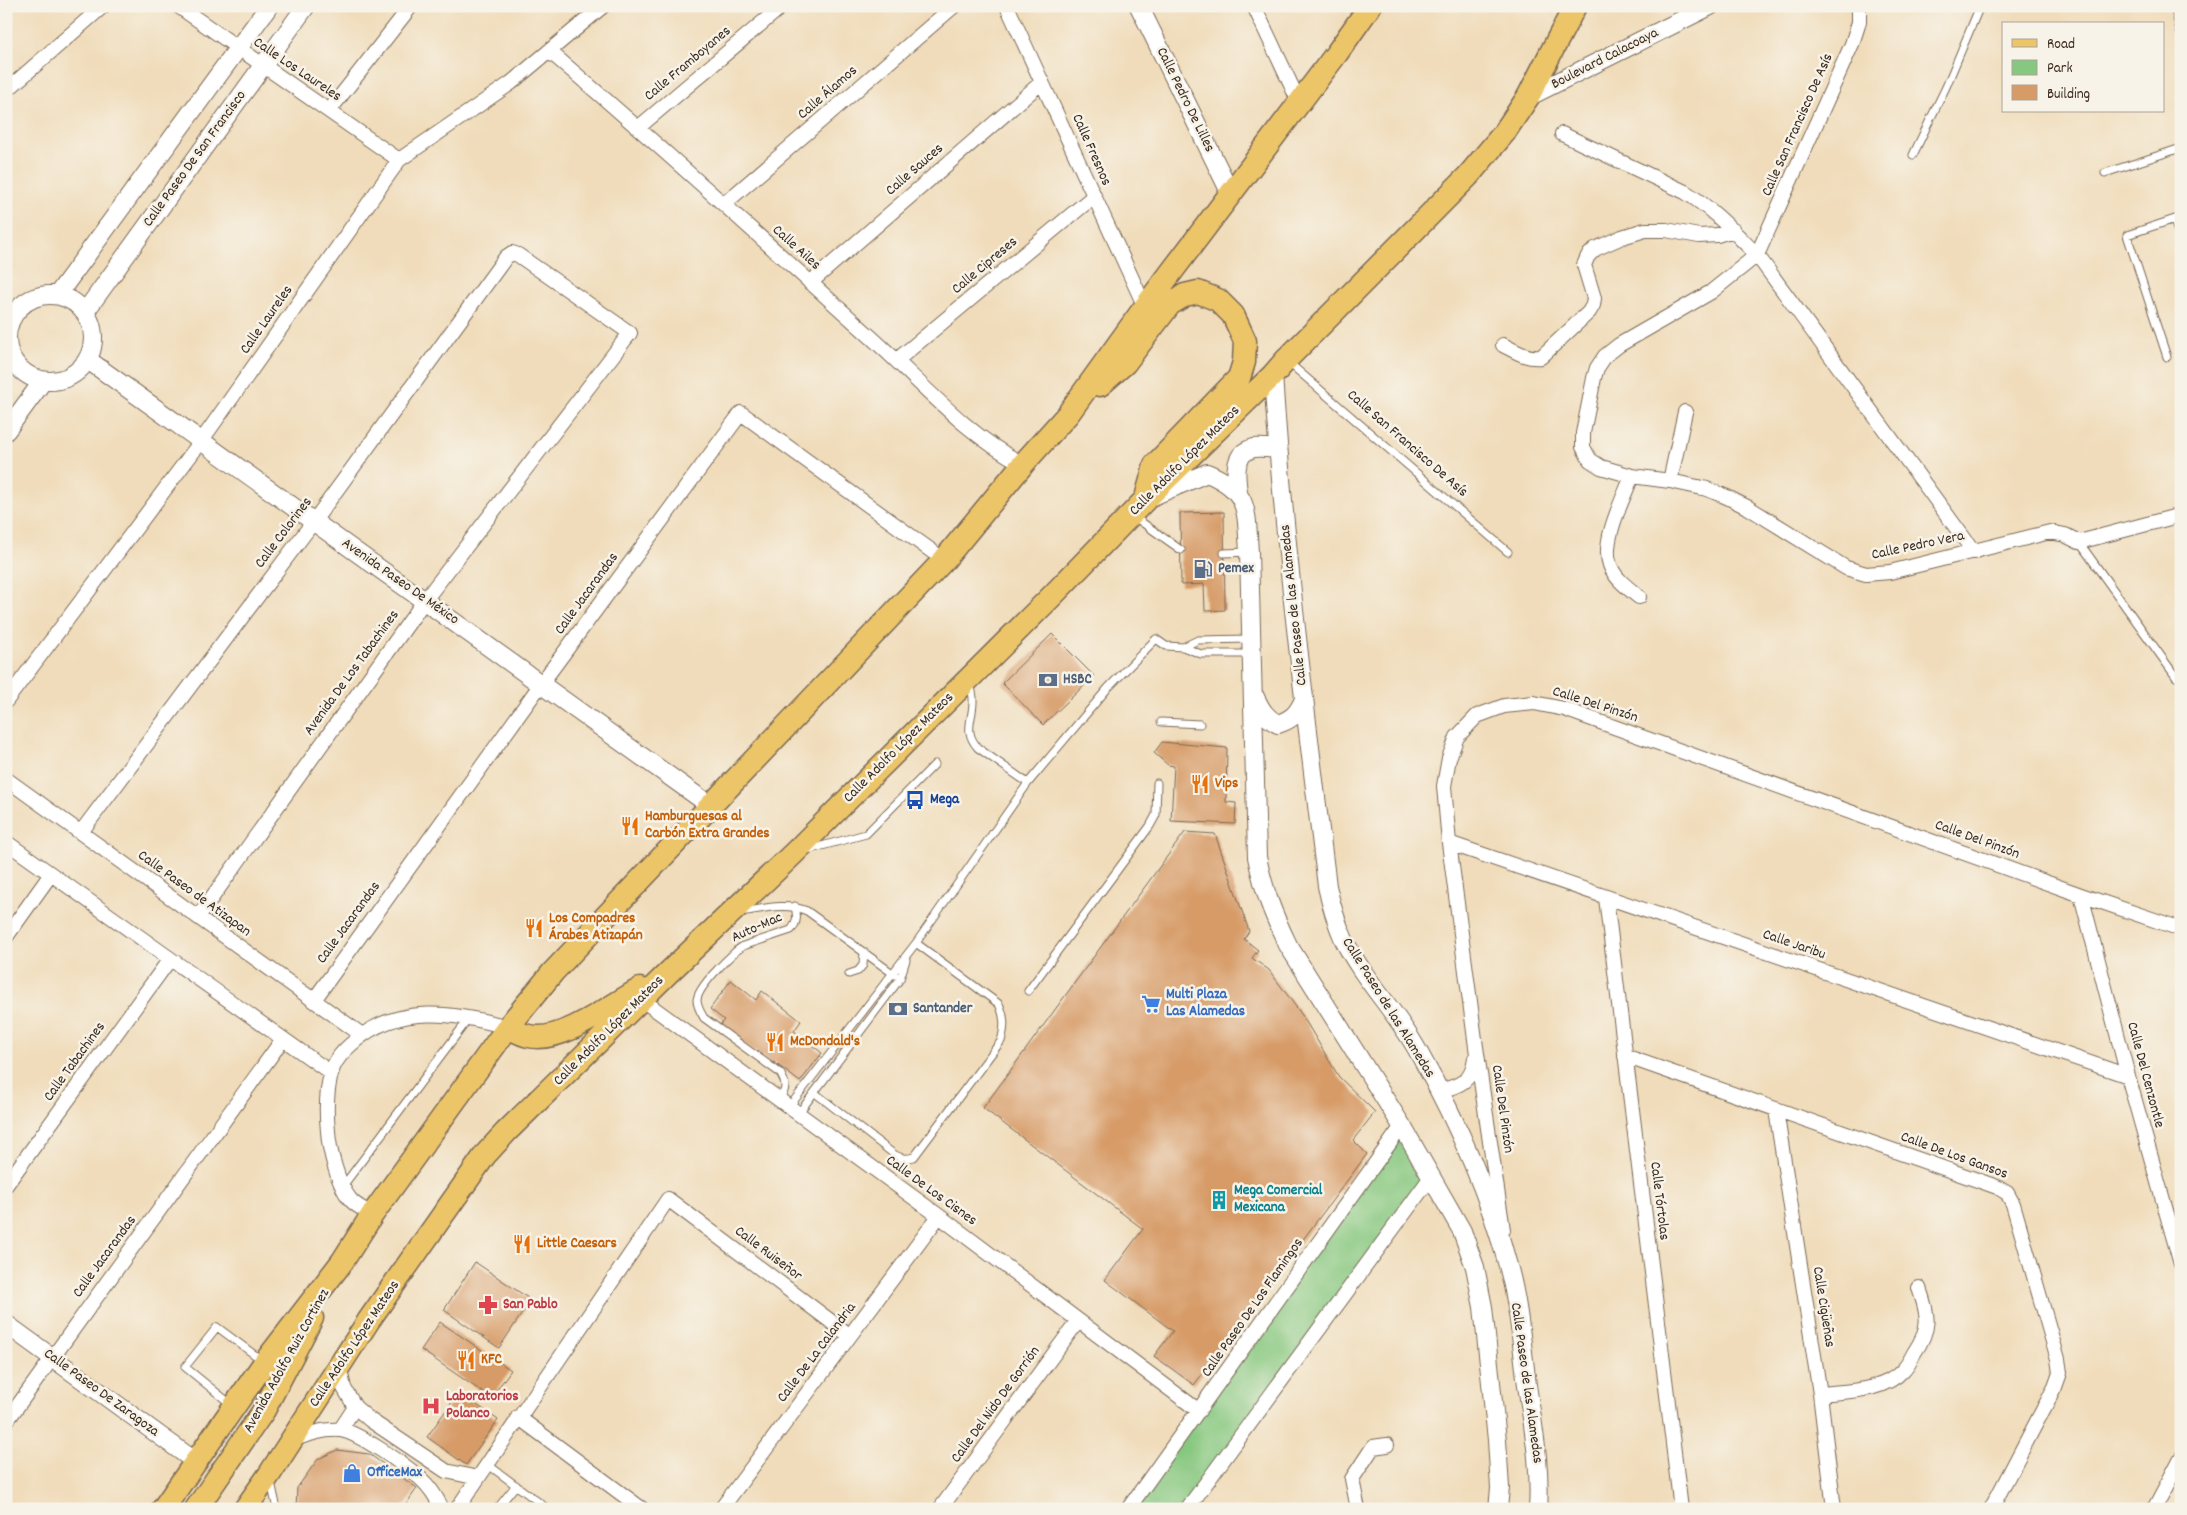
<svg xmlns="http://www.w3.org/2000/svg" width="2187" height="1515" font-family="Dekko,sans-serif">
	<style>
		.green { fill: #87c880; stroke: #61794f }
		.building { fill: #d79b68 }
		.lines { fill: none; stroke-linecap: round; stroke-linejoin: round }
		.service-casing { stroke: #7a6855; stroke-width: 9 }
		.minor-casing { stroke: #7a6855; stroke-width: 16 }
		.tertiary-casing { stroke: #7a6855; stroke-width: 20 }
		.primary-casing { stroke: #7a6855; stroke-width: 25 }
		.service { stroke: #fff; stroke-width: 7 }
		.minor { stroke: #fff; stroke-width: 14 }
		.tertiary { stroke: #fff; stroke-width: 18 }
		.primary { stroke: #edc569; stroke-width: 22 }
		.labels { text-anchor: middle; dominant-baseline: central; stroke-width: 5; stroke-linejoin: round; paint-order: stroke }
		.street-label { font-size: 15px; fill: #3b2a1e; stroke: #f7f3e8 }
		.service-label { font-size: 15px; font-weight: bold; fill: #4e5e75; stroke: #f7f3e8; text-anchor: start }
		.food-label { font-size: 15px; font-weight: bold; fill: #c56008; stroke: #f7f3e8; text-anchor: start }
		.transit-label { font-size: 15px; font-weight: bold; fill: #164399; stroke: #f7f3e8; text-anchor: start }
		.shop-label { font-size: 15px; font-weight: bold; fill: #366cbe; stroke: #f7f3e8; text-anchor: start }
		.culture-label { font-size: 15px; font-weight: bold; fill: #0d838f; stroke: #f7f3e8; text-anchor: start }
		.health-label { font-size: 15px; font-weight: bold; fill: #be3a42; stroke: #f7f3e8; text-anchor: start }
	</style>
	<rect width="100%" height="100%" fill="#f7f3e8"/>
	<filter id="ink" filterUnits="userSpaceOnUse"><feTurbulence type="fractalNoise" baseFrequency=".02" numOctaves="2"/><feDisplacementMap in="SourceGraphic" scale="10" xChannelSelector="R" yChannelSelector="G"/><feConvolveMatrix kernelMatrix="1 2 1 2 8 2 1 2 1" color-interpolation-filters="sRGB"/></filter>
	<filter id="wash" filterUnits="userSpaceOnUse"><feTurbulence type="fractalNoise" baseFrequency=".0096" numOctaves="4" result="noise"/><feDisplacementMap in="SourceGraphic" scale="20" xChannelSelector="R" yChannelSelector="G"/><feGaussianBlur stdDeviation="1.12" result="paint"/><feColorMatrix in="noise" values="0 0 0 0 0 0 0 0 0 0 0 0 0 0 0 0 0 1.4 0 .05"/><feComposite in="paint" operator="in"/></filter>
	<g filter="url(#wash)">
		<rect width="100%" height="100%" fill="#f0dcba"/>
		<path class="green" d="M1402 1126 1431 1177 1187 1509H1128Z"/>
		<g id="blocks">
			<path class="building" d="M1224 512 1225 610 1205 611 1204 584 1181 585 1180 513Z
				M1052 634 1094 676 1043 725 1002 683Z
				M1162 742 1227 748 1226 802 1236 803 1235 824 1171 821 1174 766 1168 765 1154 753Z
				M1185 832 1215 834 1249 931 1244 939 1258 950 1252 958 1269 970 1302 1015 1339 1077 1375 1112 1353 1140 1367 1154 1194 1385 1154 1356 1173 1331 1105 1280 1143 1229 983 1108Z
				M731 980 756 1000 762 991 801 1021 794 1031 822 1053 800 1082 774 1062 772 1065 720 1025 724 1020 710 1009Z
				M475 1262 531 1300 499 1348 444 1310Z
				M440 1322 511 1370 491 1398 421 1350Z
				M459 1392 498 1420 466 1465 427 1437Z
				M337 1450 369 1454 417 1488 403 1509H296L297 1488 318 1459Z"/>
		</g>
	</g>
	<g filter="url(#ink)">
		<use href="#blocks" fill-opacity="0" stroke="#7a6855" stroke-width="1"/>
		<g class="lines">
			<g class="service-casing">
				<path id="service" d="M2174 6 2181 35
					M1913 155 1946 87 1980 6
					M2105 173 2181 148
					M2174 220 2181 241
					M2167 357 2127 235 2181 217
					M1288 362 1508 552
					M1133 516 1181 550
					M2079 542 2176 677
					M1224 553 1249 552
					M1183 647 1198 640 1251 639
					M970 683C971 688 973 694 973 699 974 719 962 730 978 748L1028 783
					M1161 722 1200 724
					M807 850 866 834 935 764
					M741 912C763 909 785 902 807 911L895 975
					M849 974 858 971 863 965 864 952
					M1028 991 1150 826 1156 815 1157 783
					M815 1093 895 1155C903 1159 906 1159 914 1157L1001 1041C1005 1027 1005 1017 999 1004L916 943
					M778 1100C787 1090 787 1084 780 1073L704 1018C701 1013 697 1007 697 1000 698 987 726 960 736 951L743 946 791 930C798 922 797 916 795 906
					M789 1107 916 943 1028 783 1108 688 1156 639 1166 646 1183 647 1201 654H1250
					M798 1114 900 979 906 960
					M343 1186 470 1017
					M232 1405 185 1367 217 1327 263 1361
					M487 1464 548 1509
					M271 1482 277 1509
					M497 1509 516 1485"/>
			</g>
			<g class="minor-casing">
				<path id="minor" d="M178 6 399 160
					M1007 6 1145 307
					M1254 6 1299 102
					M1859 6V22L1852 44 1757 255 1711 292 1619 345 1605 356 1597 368 1594 378 1583 433V447L1590 460 1601 467 1632 476 1670 481 1707 489 1727 497 1749 508 1846 568 1866 574 1890 572 2050 532 2065 535 2079 542 2181 515
					M549 51C659 144 765 242 872 338 921 382 965 434 1023 464
					M6 91 103 6
					M329 111 411 6
					M639 127 782 6
					M1562 134 1685 192C1713 209 1734 232 1757 255L1974 552
					M724 204 954 6
					M810 283 1042 82
					M1503 345C1515 351 1527 359 1541 357L1589 312 1593 305 1594 298 1584 265 1588 256 1595 249 1622 237 1645 230H1666L1699 236 1717 235 1733 230
					M897 360 1094 196
					M1632 476C1623 499 1601 542 1610 565 1615 579 1628 588 1639 597
					M1670 481 1685 412
					M6 701 202 440 399 160 511 83 603 6
					M6 779 362 1035
					M81 832 314 521 506 257 512 253 518 255 630 333 425 600 198 917
					M6 842 331 1073
					M1449 843 2128 1076
					M2081 895 2128 1076 2181 1264
					M1606 898 1681 1509
					M6 937 51 874
					M641 999 939 1216 1199 1411
					M314 1000 541 684 741 413 944 560
					M1625 1056 1997 1187 2007 1193 2013 1204 2058 1359 2060 1373 2055 1387 1991 1509
					M1439 1091C1460 1086 1472 1081 1475 1058
					M1776 1110 1820 1394 1834 1509
					M6 1185 170 959
					M372 1215C366 1210 355 1206 350 1199 338 1185 329 1150 328 1131 326 1112 326 1093 331 1074 334 1060 344 1050 355 1041 399 1003 456 1013 508 1027
					M1503 1230 1476 1047 1449 843 1444 786 1449 758 1457 737 1477 716 1504 706 1534 703 1564 709 2081 895 2181 929
					M339 1365 344 1388 355 1407 370 1420 446 1471 478 1478
					M1820 1394C1847 1391 1884 1392 1903 1370 1908 1365 1911 1359 1914 1353 1931 1328 1929 1316 1919 1288
					M518 1417 642 1509
					M6 1422 283 1039
					M340 1430 355 1407
					M292 1440C306 1435 325 1428 341 1430 359 1433 405 1465 420 1478 429 1486 437 1498 442 1509
					M457 1509 668 1199 849 1335
					M721 1509 939 1216
					M940 1509 1078 1321
					M1128 1509 1402 1126
					M1187 1509 1431 1177
					M1358 1509 1352 1479 1373 1447 1387 1445
					M2154 1509 2181 1458"/>
			</g>
			<g class="tertiary-casing">
				<path id="tertiary" d="M1139 6 1231 194
					M1528 97 1710 6
					M58 294 269 6
					M7 338a43 43 0 1 1 86 0a43 43 0 1 1-86 0Z
					M85 312 306 6
					M88 360 711 806
					M1273 375C1284 546 1306 716 1327 886 1331 905 1336 922 1344 940 1364 981 1398 1013 1419 1053 1457 1121 1489 1194 1509 1269 1519 1306 1522 1347 1527 1385 1533 1426 1541 1467 1538 1509
					M6 431 43 381
					M1238 492C1236 476 1232 453 1254 448 1261 447 1270 449 1278 448
					M1153 496 1207 473C1250 491 1246 510 1249 552L1257 857C1264 892 1273 914 1288 945L1402 1126 1462 1231 1475 1267 1483 1307 1497 1440 1500 1488 1498 1509
					M1255 697C1261 710 1266 718 1278 724 1293 719 1298 713 1304 699
					M6 1324 196 1462"/>
			</g>
			<g class="primary-casing">
				<path id="primary" d="M1100 385 1125 363 1170 304 1185 295 1198 292 1218 300 1233 315 1245 341 1244 362 1239 378 1155 465 1146 498
					M508 1027C514 1030 522 1035 529 1036 560 1044 612 1005 640 989
					M163 1509 265 1362 342 1262 372 1215 508 1027 553 972 944 560 1023 464 1068 414 1145 307 1337 53 1370 6
					M196 1509 264 1410 312 1318
					M245 1509 269 1475 369 1320 485 1155 506 1132 668 973 794 853 1049 599 1146 499 1273 375 1286 360 1468 176 1504 133 1528 97 1575 6"/>
			</g>
			<use href="#service" class="service"/>
			<use href="#minor" class="minor"/>
			<use href="#tertiary" class="tertiary"/>
			<use href="#primary" class="primary"/>
		</g>
	</g>
	<defs>
		<g id="fuel-bare" transform="scale(1.5)"><path d="M-5.5-6h7V0h2V4h1.3V-2.5L3-4.5l.8-.8L6-3V5H2.5V1h-1V6h-7ZM-4.2-4.7v3.2H.2V-4.7Z" fill="#5c6f8a" stroke="#f7f3e8" stroke-width="2.5" paint-order="stroke"/></g>
		<g id="bank-bare" transform="scale(1.5)"><path d="M-6-4H6V4H-6ZM0-2.3a2.3 2.3 0 1 0 0 4.6a2.3 2.3 0 1 0 0-4.6Z" fill="#5c6f8a" stroke="#f7f3e8" stroke-width="2.5" paint-order="stroke"/></g>
		<g id="restaurant-bare" transform="scale(1.5)"><path d="M-5-6h1v4h1v-4h1v4h1v-4h1v5L-1.5 .5V6h-2V.5L-5-1ZM5-6V6H3V1.5H1.5Q1.5-4 5-6Z" fill="#e8710a" stroke="#f7f3e8" stroke-width="2.5" paint-order="stroke"/></g>
		<g id="bus-bare" transform="scale(1.5)"><path d="M-5-6H5V4H4V6H2V4H-2V6H-4V4H-5ZM-3.5-4V0h7V-4ZM-3.5 1.2v1.5H-2V1.2ZM2 1.2v1.5H3.5V1.2Z" fill="#1a4fb4" stroke="#f7f3e8" stroke-width="2.5" paint-order="stroke"/></g>
		<g id="supermarket-bare" transform="scale(1.5)"><path d="M-6-5.5h2.5l.6 2H6L4.5 2H-2.5L-4.4-4H-6ZM-1.5 3.2a1.3 1.3 0 1 0 .1 0ZM3 3.2a1.3 1.3 0 1 0 .1 0Z" fill="#3f7fe0" stroke="#f7f3e8" stroke-width="2.5" paint-order="stroke"/></g>
		<g id="building-bare" transform="scale(1.5)"><path d="M-4-6H4V6H1V3H-1V6H-4ZM-2.5-4.3h1.7v1.8h-1.7ZM.8-4.3h1.7v1.8H.8ZM-2.5-1h1.7V.8h-1.7ZM.8-1h1.7V.8H.8Z" fill="#0f9aa8" stroke="#f7f3e8" stroke-width="2.5" paint-order="stroke"/></g>
		<g id="pharmacy-bare" transform="scale(1.5)"><path d="M-2-6h4v4h4v4h-4v4h-4v-4h-4v-4h4Z" fill="#e0444e" stroke="#f7f3e8" stroke-width="2.5" paint-order="stroke"/></g>
		<g id="hospital-bare" transform="scale(1.5)"><path d="M-5-5h3v3.5h4V-5h3V5h-3V1.5h-4V5h-3Z" fill="#e0444e" stroke="#f7f3e8" stroke-width="2.5" paint-order="stroke"/></g>
		<g id="shop-bare" transform="scale(1.5)"><path d="M-5-2.5h2.3a2.7 3.5 0 0 1 5.4 0H5L5.5 6h-11ZM-1.5-2.5h3a1.5 2.3 0 0 0-3 0Z" fill="#3f7fe0" stroke="#f7f3e8" stroke-width="2.5" paint-order="stroke"/></g>
	</defs>
	<g fill-rule="evenodd">
		<use href="#fuel-bare" x="1203" y="569"/>
		<use href="#bank-bare" x="1048" y="680"/>
		<use href="#restaurant-bare" x="1200" y="784"/>
		<use href="#bus-bare" x="915" y="800"/>
		<use href="#restaurant-bare" x="630" y="826"/>
		<use href="#restaurant-bare" x="534" y="928"/>
		<use href="#supermarket-bare" x="1151" y="1004"/>
		<use href="#bank-bare" x="898" y="1009"/>
		<use href="#restaurant-bare" x="775" y="1042"/>
		<use href="#building-bare" x="1219" y="1200"/>
		<use href="#restaurant-bare" x="522" y="1244"/>
		<use href="#pharmacy-bare" x="488" y="1305"/>
		<use href="#restaurant-bare" x="466" y="1360"/>
		<use href="#hospital-bare" x="431" y="1406"/>
		<use href="#shop-bare" x="352" y="1473"/>
	</g>
	<g class="labels">
		<g class="street-label">
			<text transform="translate(1605 59) rotate(-27)">Boulevard Calacoaya</text>
			<text transform="translate(688 64) rotate(-40)">Calle Framboyanes</text>
			<text transform="translate(297 70) rotate(34)">Calle Los Laureles</text>
			<text transform="translate(828 93) rotate(-41)">Calle Álamos</text>
			<text transform="translate(1185 100) rotate(64)">Calle Pedro De Lilles</text>
			<text transform="translate(1798 125) rotate(-66)">Calle San Francisco De Asís</text>
			<text transform="translate(1091 150) rotate(66)">Calle Fresnos</text>
			<text transform="translate(195 159) rotate(-54)">Calle Paseo De San Francisco</text>
			<text transform="translate(915 170) rotate(-41)">Calle Sauces</text>
			<text transform="translate(796 248) rotate(42)">Calle Ailes</text>
			<text transform="translate(985 266) rotate(-40)">Calle Cipreses</text>
			<text transform="translate(267 320) rotate(-55)">Calle Laureles</text>
			<text transform="translate(1407 444) rotate(41)">Calle San Francisco De Asís</text>
			<text transform="translate(1185 461) rotate(-45)">Calle Adolfo López Mateos</text>
			<text transform="translate(284 533) rotate(-53)">Calle Colorines</text>
			<text transform="translate(1918 546) rotate(-12)">Calle Pedro Vera</text>
			<text transform="translate(400 582) rotate(35)">Avenida Paseo De México</text>
			<text transform="translate(587 594) rotate(-54)">Calle Jacarandas</text>
			<text transform="translate(1294 605) rotate(-96)">Calle Paseo de las Alamedas</text>
			<text transform="translate(352 673) rotate(-54)">Avenida De Los Tabachines</text>
			<text transform="translate(1595 705) rotate(18)">Calle Del Pinzón</text>
			<text transform="translate(899 748) rotate(-45)">Calle Adolfo López Mateos</text>
			<text transform="translate(1977 840) rotate(20)">Calle Del Pinzón</text>
			<text transform="translate(194 894) rotate(36)">Calle Paseo de Atizapan</text>
			<text transform="translate(349 923) rotate(-54)">Calle Jacarandas</text>
			<text transform="translate(757 928) rotate(-24)">Auto-Mac</text>
			<text transform="translate(1794 945) rotate(19)">Calle Jaribu</text>
			<text transform="translate(1388 1008) rotate(58)">Calle Paseo de las Alamedas</text>
			<text transform="translate(609 1031) rotate(-45)">Calle Adolfo López Mateos</text>
			<text transform="translate(75 1062) rotate(-54)">Calle Tabachines</text>
			<text transform="translate(2145 1075) rotate(75)">Calle Del Cenzontle</text>
			<text transform="translate(1502 1109) rotate(82)">Calle Del Pinzón</text>
			<text transform="translate(1954 1156) rotate(20)">Calle De Los Gansos</text>
			<text transform="translate(931 1191) rotate(36)">Calle De Los Cisnes</text>
			<text transform="translate(1659 1201) rotate(83)">Calle Tórtolas</text>
			<text transform="translate(768 1254) rotate(37)">Calle Ruiseñor</text>
			<text transform="translate(105 1257) rotate(-54)">Calle Jacarandas</text>
			<text transform="translate(1823 1307) rotate(81)">Calle Cigüeñas</text>
			<text transform="translate(1253 1308) rotate(-55)">Calle Paseo De Los Flamingos</text>
			<text transform="translate(355 1344) rotate(-56)">Calle Adolfo López Mateos</text>
			<text transform="translate(817 1353) rotate(-53)">Calle De La Calandria</text>
			<text transform="translate(287 1361) rotate(-61)">Avenida Adolfo Ruiz Cortinez</text>
			<text transform="translate(1526 1383) rotate(82)">Calle Paseo de las Alamedas</text>
			<text transform="translate(101 1393) rotate(36)">Calle Paseo De Zaragoza</text>
			<text transform="translate(996 1405) rotate(-54)">Calle Del Nido De Gorrión</text>
		</g>
		<g class="service-label">
			<text x="1218" y="569">Pemex</text>
			<text x="1063" y="680">HSBC</text>
			<text x="913" y="1009">Santander</text>
		</g>
		<g class="food-label">
			<text x="1215" y="784">Vips</text>
			<text x="645" y="817">Hamburguesas al<tspan x="645" dy="17">Carbón Extra Grandes</tspan></text>
			<text x="549" y="919">Los Compadres<tspan x="549" dy="17">Árabes Atizapán</tspan></text>
			<text x="790" y="1042">McDondald's</text>
			<text x="537" y="1244">Little Caesars</text>
			<text x="481" y="1360">KFC</text>
		</g>
		<g class="transit-label">
			<text x="930" y="800">Mega</text>
		</g>
		<g class="shop-label">
			<text x="1166" y="995">Multi Plaza<tspan x="1166" dy="17">Las Alamedas</tspan></text>
			<text x="367" y="1473">OfficeMax</text>
		</g>
		<g class="culture-label">
			<text x="1234" y="1191">Mega Comercial<tspan x="1234" dy="17">Mexicana</tspan></text>
		</g>
		<g class="health-label">
			<text x="503" y="1305">San Pablo</text>
			<text x="446" y="1397">Laboratorios<tspan x="446" dy="17">Polanco</tspan></text>
		</g>
	</g>
	<rect width="2187" height="1515" fill="none" stroke="#f7f3e8" stroke-width="25"/>
	<rect x="2002" y="22" width="162" height="90" fill="#f7f3e8" stroke="#aca397"/>
	<rect x="2012" y="39" width="25" height="8" fill="#edc569" stroke="#aca397"/>
	<text x="2047" y="48" font-size="15" fill="#3b2a1e">Road</text>
	<rect x="2012" y="60" width="25" height="15" fill="#87c880" stroke="#aca397"/>
	<text x="2047" y="72" font-size="15" fill="#3b2a1e">Park</text>
	<rect x="2012" y="85" width="25" height="15" fill="#d79b68" stroke="#aca397"/>
	<text x="2047" y="98" font-size="15" fill="#3b2a1e">Building</text>
</svg>
